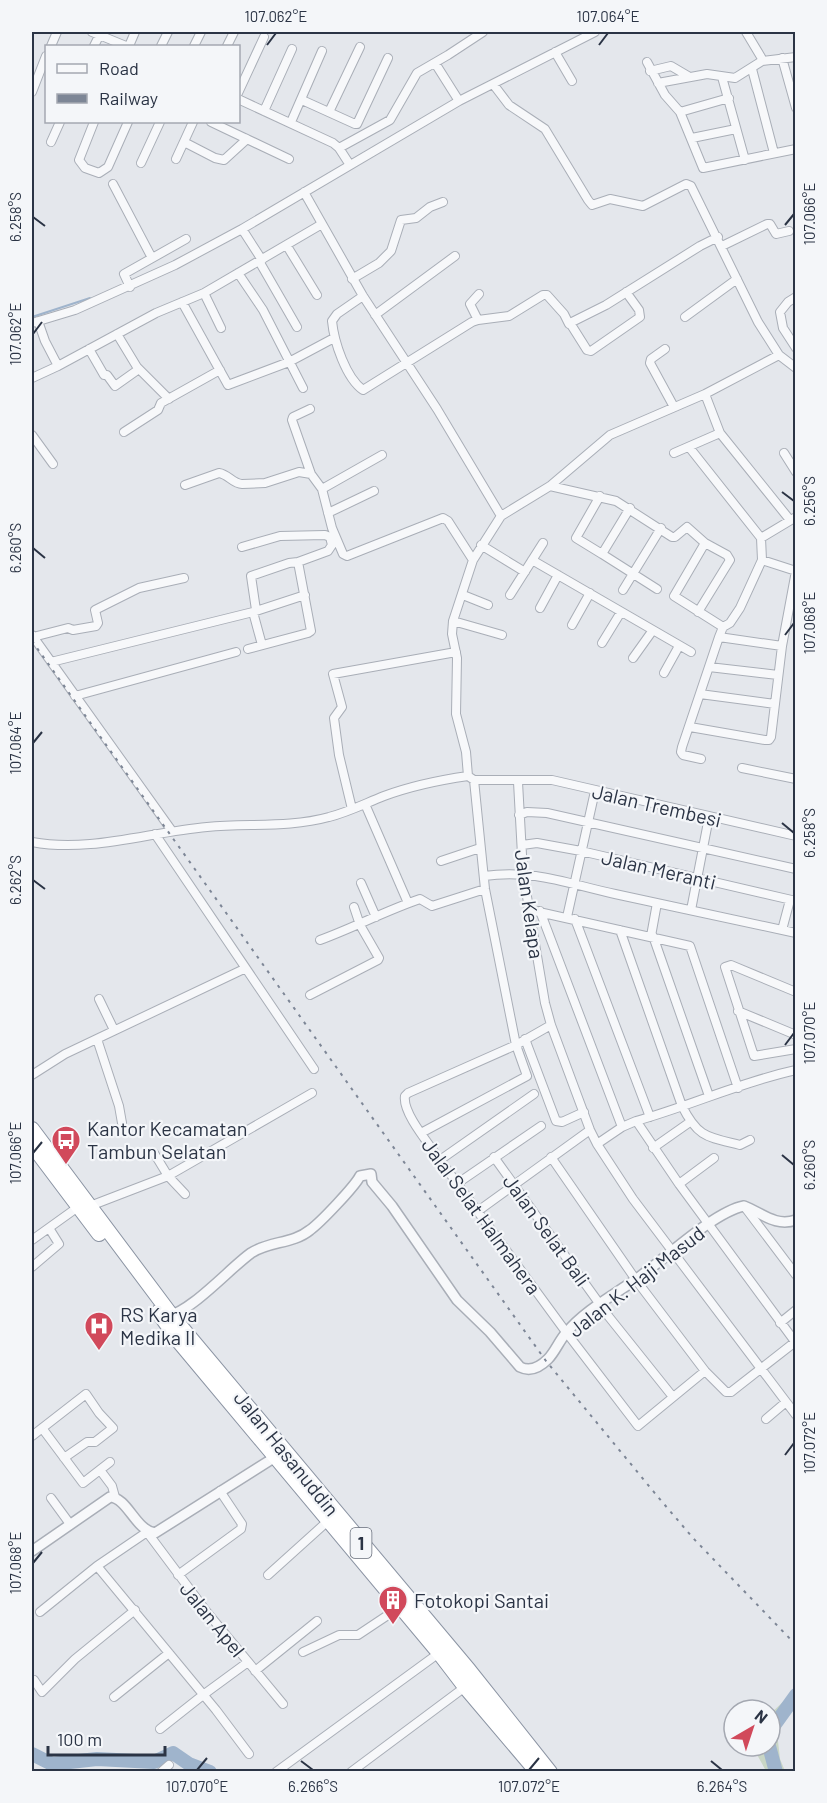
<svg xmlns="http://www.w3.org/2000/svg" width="827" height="1803" font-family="Barlow,sans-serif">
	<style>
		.green { fill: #c9d6c5 }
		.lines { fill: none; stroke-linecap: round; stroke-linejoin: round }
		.stream { stroke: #9fb4cc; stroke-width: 2 }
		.river { stroke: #9fb4cc; stroke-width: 14 }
		.minor-casing { stroke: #a9aeb7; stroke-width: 10 }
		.tertiary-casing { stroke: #a9aeb7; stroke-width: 12 }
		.trunk-casing { stroke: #8b94a3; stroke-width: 16 }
		.minor { stroke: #f7f8fa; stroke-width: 8 }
		.tertiary { stroke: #f7f8fa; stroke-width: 9 }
		.trunk { stroke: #fff; stroke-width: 14 }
		.rail { stroke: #7d8696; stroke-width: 2; stroke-dasharray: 3 6; stroke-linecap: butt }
		.ticks { fill: none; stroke: #2b3445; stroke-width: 2 }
		.labels { text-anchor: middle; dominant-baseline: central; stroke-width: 4.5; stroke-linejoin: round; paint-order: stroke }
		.shield { fill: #f4f6f9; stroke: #676e7b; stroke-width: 1.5 }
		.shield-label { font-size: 18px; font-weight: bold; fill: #2b3445 }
		.street-label { font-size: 20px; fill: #2b3445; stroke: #f4f6f9 }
		.poi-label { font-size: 20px; fill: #2b3445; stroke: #f4f6f9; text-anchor: start }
		.neatline { fill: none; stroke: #2b3445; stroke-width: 2 }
		.ticks-label { font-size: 15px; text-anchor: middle; fill: #2b3445 }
	</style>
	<rect width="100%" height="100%" fill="#e4e7ec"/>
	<path class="green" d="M795 1688V1706L777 1732 780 1759 785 1771H766L755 1751 756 1746H770V1714L785 1700Z"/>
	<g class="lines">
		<path class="stream" d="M32 317 90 298"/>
		<path class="river" d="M770 1740 773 1727 796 1695
			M769 1746 776 1772
			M32 1754 52 1764 97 1759 154 1762 173 1753 189 1764 210 1772"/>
		<g class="minor-casing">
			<path id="minor" d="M92 32 126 46
				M746 32 761 57
				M51 46 57 32
				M94 46 101 32
				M129 46 135 32
				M161 46 168 32
				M194 46 201 32
				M227 46 234 32
				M555 52 572 81
				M782 58 796 108
				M647 62 665 95 680 112 703 168 796 149
				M435 63 459 101
				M752 69 774 153
				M650 71 671 66 688 76
				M722 77 745 160
				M658 83 707 74 735 78 762 61 796 57
				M493 84 509 105 545 129 588 200 592 205 610 199 643 206 686 184 691 186 758 322 779 355 796 368
				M32 92 46 56
				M238 93 264 37
				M238 99 333 143 339 148 350 165
				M302 100 355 124H357L388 58
				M264 111 292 49
				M329 112 360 47
				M680 112 729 98
				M94 122 79 160 85 168 99 173 108 167 128 122
				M211 122 289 159
				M291 122 322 51
				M692 138 736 129
				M51 142 60 122
				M184 142 215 158 224 160 247 139
				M339 148 390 120 417 73 448 55 483 32
				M176 159 193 122
				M141 163 160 122
				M113 184 152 258
				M304 192 363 296 437 409 501 516
				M242 229 262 260
				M287 246 317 295
				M722 246 767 224H770L776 234 789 231
				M259 261 297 327
				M238 273 263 310 303 388
				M352 279 379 263 391 251 401 220 416 218 430 207 443 202
				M130 287 124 274 186 239
				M204 293 221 328
				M363 296 337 314 332 321C334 342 346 378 363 390L472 322 478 320 509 316 543 295H547L564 314 569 324 572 322 606 305 700 246 718 237
				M796 297 788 302 780 312 783 328 796 348
				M182 302 228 385 289 362 334 338
				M375 315 455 256
				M685 317 737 279
				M478 320 470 304 479 294
				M38 321 45 341 58 366
				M32 323 75 310 175 265 242 229 459 101 595 32
				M570 323 587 350 591 351 640 317 639 310 626 292
				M117 334 137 367 169 399
				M89 349 104 375H107L115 386 139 369
				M665 349 651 359 650 363 674 407
				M779 355 705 394 610 435 550 486 501 516 473 560 453 621 452 634 457 658 456 714 466 752 468 776 474 780H552L796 836
				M32 378 58 366 156 313 204 293 322 224
				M705 394 720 433 790 520
				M310 409 293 417 292 420 311 474
				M124 432 158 410 161 403 220 370
				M32 435 53 464
				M689 447 761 538 762 560 740 608 730 623 723 627 719 637 682 747 681 752 683 755 701 759
				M674 453 720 433
				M784 453 796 472
				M185 485 219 473C228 474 233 484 242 484L265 483 299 472 311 474 322 489 332 528 343 554 347 556 443 518 448 521 473 560
				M550 486 616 501 672 537H675L687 527 705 543 727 555 730 560 698 612
				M322 489 382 455
				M600 496 576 538 602 554 630 508
				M328 513 374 491
				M761 538 796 517
				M705 543 674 596 723 627
				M481 545 525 572
				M242 547 280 536 325 535 330 537 332 545 328 551 298 562
				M602 554 657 589
				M532 560 691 652
				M623 590 661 528
				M463 595 488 605
				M510 595 543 543
				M540 608 558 575
				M253 612 262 645
				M453 621 502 635
				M572 625 590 593
				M32 635 172 831
				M33 637 68 628 73 630 96 626 98 623 95 610 139 588 184 578
				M719 637 782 646
				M602 643 621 612
				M248 649 308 633 311 631 298 562 289 563 251 576 256 610
				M633 658 653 630
				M51 662 253 612 305 595
				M709 667 778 675
				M664 673 679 646
				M700 694 775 704
				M75 696 236 652
				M690 727 765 740H769L771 737 782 646 796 571 762 560
				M742 768 796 779
				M518 782 523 873 545 1003 551 1025 590 1130 597 1144 633 1199 796 1415
				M365 804 408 903
				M352 809 339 755 334 718 342 707 333 674 456 652
				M519 815 527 812 547 813 796 869
				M155 834 314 1069
				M32 842C90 853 149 832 207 827 248 823 289 828 329 817 349 812 366 803 384 796 411 786 440 780 468 776
				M522 845 537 843 581 851 796 901
				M441 861 480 848
				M484 876C534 869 568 884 615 894 675 907 735 920 796 933
				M361 883 376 917
				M530 910 690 946 738 1088
				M691 910 709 817
				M540 911 622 1127
				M567 917 595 791
				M575 919 650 1117
				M620 930 682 1106C698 1138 708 1137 740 1145L750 1140
				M782 930 790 900
				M651 936 657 903
				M653 936 709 1096
				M320 940C353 928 385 911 420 899L432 906 485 889
				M796 992 731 965 725 967 754 1056 796 1049
				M310 995 378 960 379 958 360 925 354 907
				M99 999 114 1030
				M738 1011 796 1035
				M551 1025 516 1045 408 1093 405 1096C402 1113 430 1145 440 1160L566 1332 638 1426 705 1371
				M97 1039 119 1106 122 1123
				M525 1039 556 1121 562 1122 584 1112
				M32 1075 65 1054 244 969
				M637 1122 679 1184 796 1343
				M421 1133 527 1076 516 1045 485 889 474 780
				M597 1144 622 1127 636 1121C690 1106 741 1082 796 1070
				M653 1148 690 1122
				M154 1153 168 1176 185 1194
				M494 1157 609 1317 673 1397
				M551 1157 636 1280 705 1371 726 1392H731L795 1342
				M440 1160 534 1094
				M458 1183 541 1126
				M679 1184 714 1158
				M90 1206 168 1176 312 1093
				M744 1206 796 1275
				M478 1211 590 1130
				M32 1240 78 1207
				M32 1267 59 1244 49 1228
				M780 1323 796 1310
				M766 1419 786 1402
				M42 1428 83 1483 110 1462
				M32 1436 86 1394 99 1413 113 1428 95 1442H87L64 1458
				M100 1470 112 1486 115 1497
				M51 1498 70 1524
				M97 1566 216 1710 249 1754
				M178 1575 241 1529 242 1524 220 1491
				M268 1575 329 1520
				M40 1612 97 1566 147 1532 206 1611 283 1704
				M303 1652 339 1635H358L400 1607
				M255 1671 317 1621
				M32 1682 34 1680 42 1692 75 1659 135 1610
				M114 1697 169 1653
				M160 1729 203 1695 248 1662
				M161 1772 169 1765
				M276 1772 439 1653
				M351 1772 465 1687"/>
		</g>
		<g class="tertiary-casing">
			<path id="tertiary" d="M167 1316C190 1313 230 1268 251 1253 269 1241 293 1244 310 1230 321 1222 355 1186 360 1176L371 1174 372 1182 392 1206 457 1300 490 1332 520 1367C530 1372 540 1367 548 1359 555 1352 559 1341 566 1333 584 1311 612 1296 635 1280 663 1261 713 1212 744 1206 762 1213 775 1227 796 1220
				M32 1551 110 1497C128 1498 135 1530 155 1533L280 1454"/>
		</g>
		<g class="trunk-casing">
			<path id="trunk" d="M32 1129 172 1316 469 1670 550 1772
				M32 1145 99 1234
				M158 1312 180 1343 439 1653 465 1687 537 1772"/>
		</g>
		<use href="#minor" class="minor"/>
		<use href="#tertiary" class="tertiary"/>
		<use href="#trunk" class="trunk"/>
		<path class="rail" d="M32 641 546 1361 658 1497 693 1538 796 1645"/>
	</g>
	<path class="ticks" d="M267 45 276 33M599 45 608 33M33 217 45 226M785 225 794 214M33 334 42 322M782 492 794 501M33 548 45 558M785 635 794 623M33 743 42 732M782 823 794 833M33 880 45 889M785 1045 794 1033M33 1153 42 1142M782 1155 794 1165M785 1455 794 1443M33 1563 42 1552M301 1761 313 1770M711 1761 722 1770M197 1770 207 1758M529 1770 539 1758"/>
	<defs>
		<g id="bus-pin" transform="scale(1.5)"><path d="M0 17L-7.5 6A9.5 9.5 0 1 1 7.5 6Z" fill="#d1495b" stroke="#f4f6f9"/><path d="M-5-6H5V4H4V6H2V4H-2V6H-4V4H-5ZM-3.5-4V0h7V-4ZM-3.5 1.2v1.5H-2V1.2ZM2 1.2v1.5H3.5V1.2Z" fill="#fff"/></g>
		<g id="hospital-pin" transform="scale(1.5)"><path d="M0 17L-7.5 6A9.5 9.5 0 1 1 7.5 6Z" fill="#d1495b" stroke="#f4f6f9"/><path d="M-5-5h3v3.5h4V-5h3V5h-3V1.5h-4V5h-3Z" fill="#fff"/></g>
		<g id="building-pin" transform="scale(1.5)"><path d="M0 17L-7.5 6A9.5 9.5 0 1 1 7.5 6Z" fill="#d1495b" stroke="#f4f6f9"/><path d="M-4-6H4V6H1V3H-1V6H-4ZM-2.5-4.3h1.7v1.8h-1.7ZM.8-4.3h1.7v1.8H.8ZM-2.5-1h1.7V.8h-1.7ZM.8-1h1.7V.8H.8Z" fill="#fff"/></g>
	</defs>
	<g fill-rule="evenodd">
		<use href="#bus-pin" x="66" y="1140"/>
		<use href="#hospital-pin" x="99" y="1326"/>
		<use href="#building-pin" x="393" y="1600"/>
	</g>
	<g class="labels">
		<rect class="shield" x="350.5" y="1528" width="21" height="30" rx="4.5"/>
		<g class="shield-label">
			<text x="361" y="1543">1</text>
		</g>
		<g class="street-label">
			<text transform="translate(657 805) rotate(13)">Jalan Trembesi</text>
			<text transform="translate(659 869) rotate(13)">Jalan Meranti</text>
			<text transform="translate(530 904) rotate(82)">Jalan Kelapa</text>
			<text transform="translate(482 1216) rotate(54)">Jalal Selat Halmahera</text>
			<text transform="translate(547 1230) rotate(54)">Jalan Selat Bali</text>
			<text transform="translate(636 1281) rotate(-38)">Jalan K. Haji Masud</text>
			<text transform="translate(287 1453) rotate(51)">Jalan Hasanuddin</text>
			<text transform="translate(213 1619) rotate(51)">Jalan Apel</text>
		</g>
		<g class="poi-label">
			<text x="87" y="1128">Kantor Kecamatan<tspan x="87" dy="23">Tambun Selatan</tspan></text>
			<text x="120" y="1314">RS Karya<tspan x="120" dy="23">Medika II</tspan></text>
			<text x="414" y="1600">Fotokopi Santai</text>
		</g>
	</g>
	<rect width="827" height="1803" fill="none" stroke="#f4f6f9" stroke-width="66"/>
	<rect x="45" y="45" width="195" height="78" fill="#f4f6f9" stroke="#a4a8b1" stroke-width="1.5"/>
	<rect x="57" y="64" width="30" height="9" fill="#f7f8fa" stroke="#a4a8b1" stroke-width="1.5"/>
	<text x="99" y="75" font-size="18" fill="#2b3445">Road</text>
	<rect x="57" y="94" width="30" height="9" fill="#7d8696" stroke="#a4a8b1" stroke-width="1.5"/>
	<text x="99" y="105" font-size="18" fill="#2b3445">Railway</text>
	<g transform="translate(752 1728) rotate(39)"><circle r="28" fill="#f4f6f9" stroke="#a4a8b1" stroke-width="1.5"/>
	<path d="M0-4.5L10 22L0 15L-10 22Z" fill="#d1495b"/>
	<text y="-9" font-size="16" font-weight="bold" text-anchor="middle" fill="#2b3445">N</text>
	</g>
	<path d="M48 1746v9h117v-9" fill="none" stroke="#2b3445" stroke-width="3"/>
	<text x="57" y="1746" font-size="18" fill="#2b3445" stroke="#f4f6f9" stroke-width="4.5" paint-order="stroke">100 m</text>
	<rect x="33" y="33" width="761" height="1737" class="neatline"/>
	<g class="ticks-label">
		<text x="276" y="22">107.062°E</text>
		<text x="608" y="22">107.064°E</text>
		<text transform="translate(810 214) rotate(-90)" y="5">107.066°E</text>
		<text transform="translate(16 217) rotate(-90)" y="5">6.258°S</text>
		<text transform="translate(16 334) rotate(-90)" y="5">107.062°E</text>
		<text transform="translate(810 501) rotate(-90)" y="5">6.256°S</text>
		<text transform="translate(16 548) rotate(-90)" y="5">6.260°S</text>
		<text transform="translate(810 623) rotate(-90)" y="5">107.068°E</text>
		<text transform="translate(16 743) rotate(-90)" y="5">107.064°E</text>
		<text transform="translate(810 833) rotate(-90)" y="5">6.258°S</text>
		<text transform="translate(16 880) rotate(-90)" y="5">6.262°S</text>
		<text transform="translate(810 1033) rotate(-90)" y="5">107.070°E</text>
		<text transform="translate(16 1153) rotate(-90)" y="5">107.066°E</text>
		<text transform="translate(810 1165) rotate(-90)" y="5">6.260°S</text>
		<text transform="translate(810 1443) rotate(-90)" y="5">107.072°E</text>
		<text transform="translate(16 1563) rotate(-90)" y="5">107.068°E</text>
		<text x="197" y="1792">107.070°E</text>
		<text x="313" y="1792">6.266°S</text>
		<text x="529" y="1792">107.072°E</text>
		<text x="722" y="1792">6.264°S</text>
	</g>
</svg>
